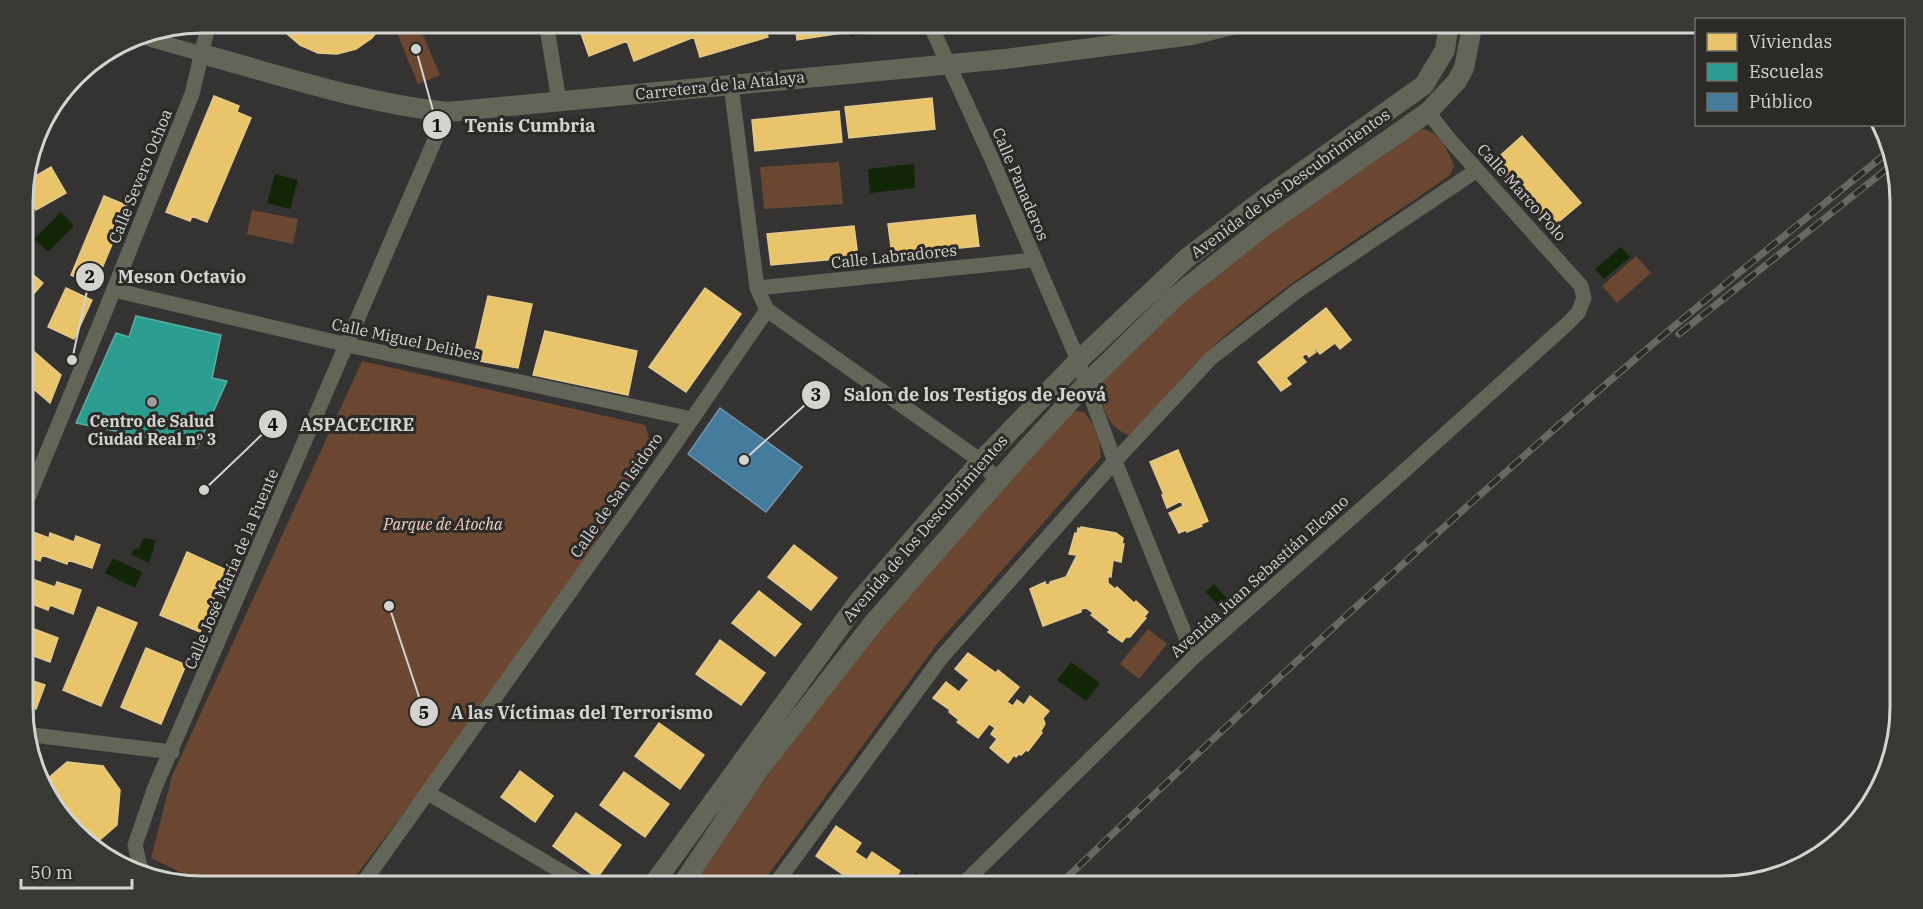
<svg xmlns="http://www.w3.org/2000/svg" width="1923" height="909" font-family="'IBM Plex Serif',serif">
	<style>
		.green { fill: #6b4732 }
		.water { fill: #112606 }
		.homes { fill: #e9c46a; stroke: #e2c889; stroke-width: 1.5 }
		.schools { fill: #2a9d8f; stroke: #5dada2; stroke-width: 1.5 }
		.public { fill: #457b9d; stroke: #7095ac; stroke-width: 1.5 }
		.lines { fill: none; stroke-linecap: round; stroke-linejoin: round }
		.minor { stroke: #646559; stroke-width: 15 }
		.tertiary { stroke: #646559; stroke-width: 20 }
		.rail-casing { stroke: #676860; stroke-width: 7 }
		.rail { stroke: #2b2a27; stroke-width: 4.5; stroke-dasharray: 14; stroke-linecap: butt }
		.poi-dot { fill: #9b9b99; stroke: #2b2a27; stroke-width: 2 }
		.labels { text-anchor: middle; dominant-baseline: central; stroke-width: 6; stroke-linejoin: round; paint-order: stroke }
		.street-label { font-size: 16px; fill: #d3d3d0; stroke: #2b2a27 }
		.poi-label { font-size: 16px; font-weight: bold; fill: #d3d3d0; stroke: #2b2a27 }
		.park-label { font-size: 16px; font-style: italic; fill: #f4d2c0; stroke: #2b2a27 }
		.rim { fill: none; stroke: #d3d3d0; stroke-width: 3 }
		.leader { fill: none; stroke: #d3d3d0; stroke-width: 2 }
		.callout-dot { fill: #d3d3d0; stroke: #2b2a27; stroke-width: 2 }
		.mark-label { font-size: 18px; text-anchor: middle; font-weight: bold; fill: #111 }
		.callout-label { font-size: 18px; text-anchor: middle; font-weight: bold; fill: #d3d3d0; stroke: #2b2a27; stroke-width: 6; stroke-linejoin: round; paint-order: stroke }
	</style>
	<rect width="100%" height="100%" fill="#343332"/>
	<path class="green" d="M394 23H418L440 75 418 84 393 23Z
		M1417 128C1439 130 1446 147 1454 166L1450 175C1370 232 1283 283 1210 349 1183 374 1161 404 1135 430L1128 435C1107 427 1101 405 1099 384L1174 307 1243 251Z
		M839 162 843 204 764 209 760 167Z
		M252 210 298 219 293 244 247 234Z
		M1636 256 1651 273 1617 303 1602 286Z
		M362 361 645 425 651 445 554 615 348 886H209L151 858 172 776Z
		M1076 411 1084 412C1094 424 1101 442 1101 457L937 644 760 886H689L777 762 879 628 1069 414Z
		M1148 629 1167 644 1139 679 1120 664Z"/>
	<path class="water" d="M849 23H871L872 34 850 36Z
		M914 164 915 188 870 193 868 169Z
		M275 174 298 180 290 209 267 203Z
		M61 212 74 226 48 252 34 239Z
		M1621 247 1630 257 1604 279 1595 269Z
		M143 538 156 540 149 563 131 554 135 548 139 549Z
		M113 558 142 572 135 588 105 573Z
		M1214 584 1230 602 1222 609 1206 592Z
		M1071 662 1100 683 1086 701 1057 680Z
		M916 873 931 884 929 886H918L910 880Z"/>
	<path class="homes" d="M280 22H384L372 38 356 49 337 54 318 53 300 45 285 32Z
		M577 22H763L768 37 700 57 694 37 634 61 627 41 589 56Z
		M795 22H847L848 32 797 40Z
		M214 96 239 106 237 112 251 118 207 222 192 216 190 221 166 212Z
		M932 98 935 129 849 138 845 107Z
		M839 111 842 142 755 151 752 120Z
		M1522 136 1581 203 1550 229 1492 163Z
		M51 167 66 193 36 210 23 188 25 182Z
		M104 196 128 206 95 285 71 275Z
		M975 215 979 246 892 255 888 224Z
		M854 226 858 257 771 265 767 234Z
		M23 266 43 283 24 305 23 304Z
		M66 288 92 300 74 339 48 327Z
		M705 288 741 314 686 392 649 367Z
		M488 296 532 304 518 368 473 360Z
		M1326 308 1351 340 1340 349 1335 343 1320 354 1316 349 1314 350 1316 352 1309 357 1306 353 1302 357 1306 362 1286 378 1291 384 1281 391 1258 362Z
		M545 331 637 351 628 395 533 375Z
		M23 342 61 375 50 403 23 380Z
		M1178 450 1208 521 1201 524 1202 526 1187 532 1186 530 1179 533 1169 513 1183 506 1181 501 1167 508 1162 495H1164L1150 462Z
		M1081 527 1116 533 1123 538 1122 544H1124L1121 562 1113 560 1111 577 1108 576V583L1115 589 1117 587 1134 603 1136 601 1148 612 1144 617 1146 618 1130 637H1126L1122 642 1108 632 1110 630 1091 615 1093 613 1086 608 1081 609V612L1043 626 1030 589 1045 582 1046 585 1050 584V582L1066 577 1077 555 1069 554 1075 533 1077 534 1078 528 1081 529Z
		M25 529 49 538 50 533 74 542 76 536 100 545 92 568 68 560 67 564 42 555 40 561 24 555Z
		M794 545 837 578 811 610 768 577Z
		M187 552 226 570 200 632 160 615Z
		M32 579 55 587 57 582 81 590 73 614 50 605 48 610 24 601V581L30 584Z
		M759 591 801 624 775 656 732 623Z
		M98 607 137 623 101 706 63 690Z
		M34 629 58 638 50 662 26 653 24 657V632L32 635Z
		M720 640 765 673 741 705 696 674Z
		M146 648 186 665 161 724 121 707Z
		M968 653 996 673 998 670 1019 687 1007 702 1013 706 1017 700 1024 705 1030 696 1049 711 1043 718 1045 724 1041 731 1042 733 1028 751 1026 750 1021 755 1019 754 1016 757 1014 755 1008 763 990 748 997 739 991 734 995 728 989 724 978 738 957 722 959 720 949 712 950 710 933 698 946 682 959 692 969 680 955 669Z
		M24 678 45 685 36 709 24 704Z
		M659 723 704 755 680 789 635 756Z
		M67 762 103 766 120 790 117 825 95 844 59 816 45 781Z
		M520 771 553 796 535 822 501 797Z
		M624 772 669 804 645 837 600 805Z
		M576 813 621 845 597 878 553 846Z
		M836 826 861 843 855 852 867 860 872 852 900 871 890 886H860L816 856Z
		M795 877 809 886H789Z"/>
	<path class="schools" d="M136 316 221 335 212 378 227 381 197 448 76 423 116 333 129 337Z"/>
	<path class="public" d="M720 408 802 467 766 512 688 454Z"/>
	<g class="lines">
		<path class="minor" d="M546 22 559 101
			M929 22 990 155 1075 353 1112 454 1194 657
			M141 35 153 40 202 54
			M757 288 1034 260
			M114 290 348 345 692 419
			M767 310 981 461 997 481
			M24 508 104 314 192 94 209 22
			M25 734 172 752
			M428 793 586 886
			M147 876 140 866 135 845 155 787 447 112
			M361 886 670 451 767 310 757 288 731 85
			M774 886 941 658 1115 461 1211 358 1297 291 1477 170
			M961 886 1194 657 1393 481 1567 324 1578 313 1584 298 1581 286 1449 139 1428 112"/>
		<path class="tertiary" d="M202 54C283 76 363 103 447 112L1005 59 1192 35 1243 22
			M652 886 858 602 981 461 1078 361 1187 258 1264 199 1424 85 1445 50 1449 22
			M681 886 760 768 875 621 1017 459 1086 384 1176 296 1263 227 1428 112 1457 81 1464 68 1473 22"/>
		<g class="rail-casing">
			<path id="rail" d="M1679 334 1893 164
				M1058 886C1246 706 1436 530 1634 360 1717 289 1803 221 1888 152"/>
		</g>
		<use href="#rail" class="rail"/>
	</g>
	<circle class="poi-dot" cx="152" cy="402" r="6"/>
	<g class="labels">
		<g class="street-label">
			<text transform="translate(720 85) rotate(-6)">Carretera de la Atalaya</text>
			<text transform="translate(140 176) rotate(-68)">Calle Severo Ochoa</text>
			<text transform="translate(1290 183) rotate(-36)">Avenida de los Descubrimientos</text>
			<text transform="translate(1021 184) rotate(67)">Calle Panaderos</text>
			<text transform="translate(1522 192) rotate(48)">Calle Marco Polo</text>
			<text transform="translate(894 256) rotate(-6)">Calle Labradores</text>
			<text transform="translate(406 339) rotate(12)">Calle Miguel Delibes</text>
			<text transform="translate(616 495) rotate(-55)">Calle de San Isidoro</text>
			<text transform="translate(925 528) rotate(-49)">Avenida de los Descubrimientos</text>
			<text transform="translate(231 569) rotate(-67)">Calle José María de la Fuente</text>
			<text transform="translate(1259 576) rotate(-42)">Avenida Juan Sebastián Elcano</text>
		</g>
		<g class="poi-label">
			<text x="152" y="421">Centro de Salud<tspan x="152" dy="18">Ciudad Real nº 3</tspan></text>
		</g>
		<g class="park-label">
			<text x="443" y="524">Parque de Atocha</text>
		</g>
	</g>
	<path d="M0 0H1923V909H0ZM202 33H1721A169 169 0 0 1 1890 202V707A169 169 0 0 1 1721 876H202A169 169 0 0 1 33 707V202A169 169 0 0 1 202 33Z" fill="#383835" fill-rule="evenodd"/>
	<path class="rim" d="M202 33H1721A169 169 0 0 1 1890 202V707A169 169 0 0 1 1721 876H202A169 169 0 0 1 33 707V202A169 169 0 0 1 202 33Z"/>
	<path class="leader" d="M416 49L437 125M72 360L90 277M744 460L816 395M204 490L273 424M389 606L424 712"/>
	<g class="callout-dot">
		<circle cx="416" cy="49" r="6"/>
		<circle cx="72" cy="360" r="6"/>
		<circle cx="744" cy="460" r="6"/>
		<circle cx="204" cy="490" r="6"/>
		<circle cx="389" cy="606" r="6"/>
		<circle cx="437" cy="125" r="15"/>
		<circle cx="90" cy="277" r="15"/>
		<circle cx="816" cy="395" r="15"/>
		<circle cx="273" cy="424" r="15"/>
		<circle cx="424" cy="712" r="15"/>
	</g>
	<g class="mark-label">
		<text x="437" y="132">1</text>
		<text x="90" y="283">2</text>
		<text x="816" y="401">3</text>
		<text x="273" y="431">4</text>
		<text x="424" y="719">5</text>
	</g>
	<g class="callout-label">
		<text x="530" y="132">Tenis Cumbria</text>
		<text x="182" y="283">Meson Octavio</text>
		<text x="975" y="401">Salon de los Testigos de Jeová</text>
		<text x="357" y="431">ASPACECIRE</text>
		<text x="582" y="719">A las Víctimas del Terrorismo</text>
	</g>
	<rect x="1695" y="18" width="210" height="108" fill="#2b2a27" stroke="#6e6e6b" stroke-width="1.5"/>
	<rect x="1707" y="33" width="30" height="18" fill="#e9c46a" stroke="#6e6e6b" stroke-width="1.5"/>
	<text x="1749" y="48" font-size="18" fill="#d3d3d0">Viviendas</text>
	<rect x="1707" y="63" width="30" height="18" fill="#2a9d8f" stroke="#6e6e6b" stroke-width="1.5"/>
	<text x="1749" y="78" font-size="18" fill="#d3d3d0">Escuelas</text>
	<rect x="1707" y="93" width="30" height="18" fill="#457b9d" stroke="#6e6e6b" stroke-width="1.5"/>
	<text x="1749" y="108" font-size="18" fill="#d3d3d0">Público</text>
	<path d="M21 879v9h111v-9" fill="none" stroke="#d3d3d0" stroke-width="3"/>
	<text x="30" y="879" font-size="18" fill="#d3d3d0" stroke="#2b2a27" stroke-width="4.5" paint-order="stroke">50 m</text>
</svg>
